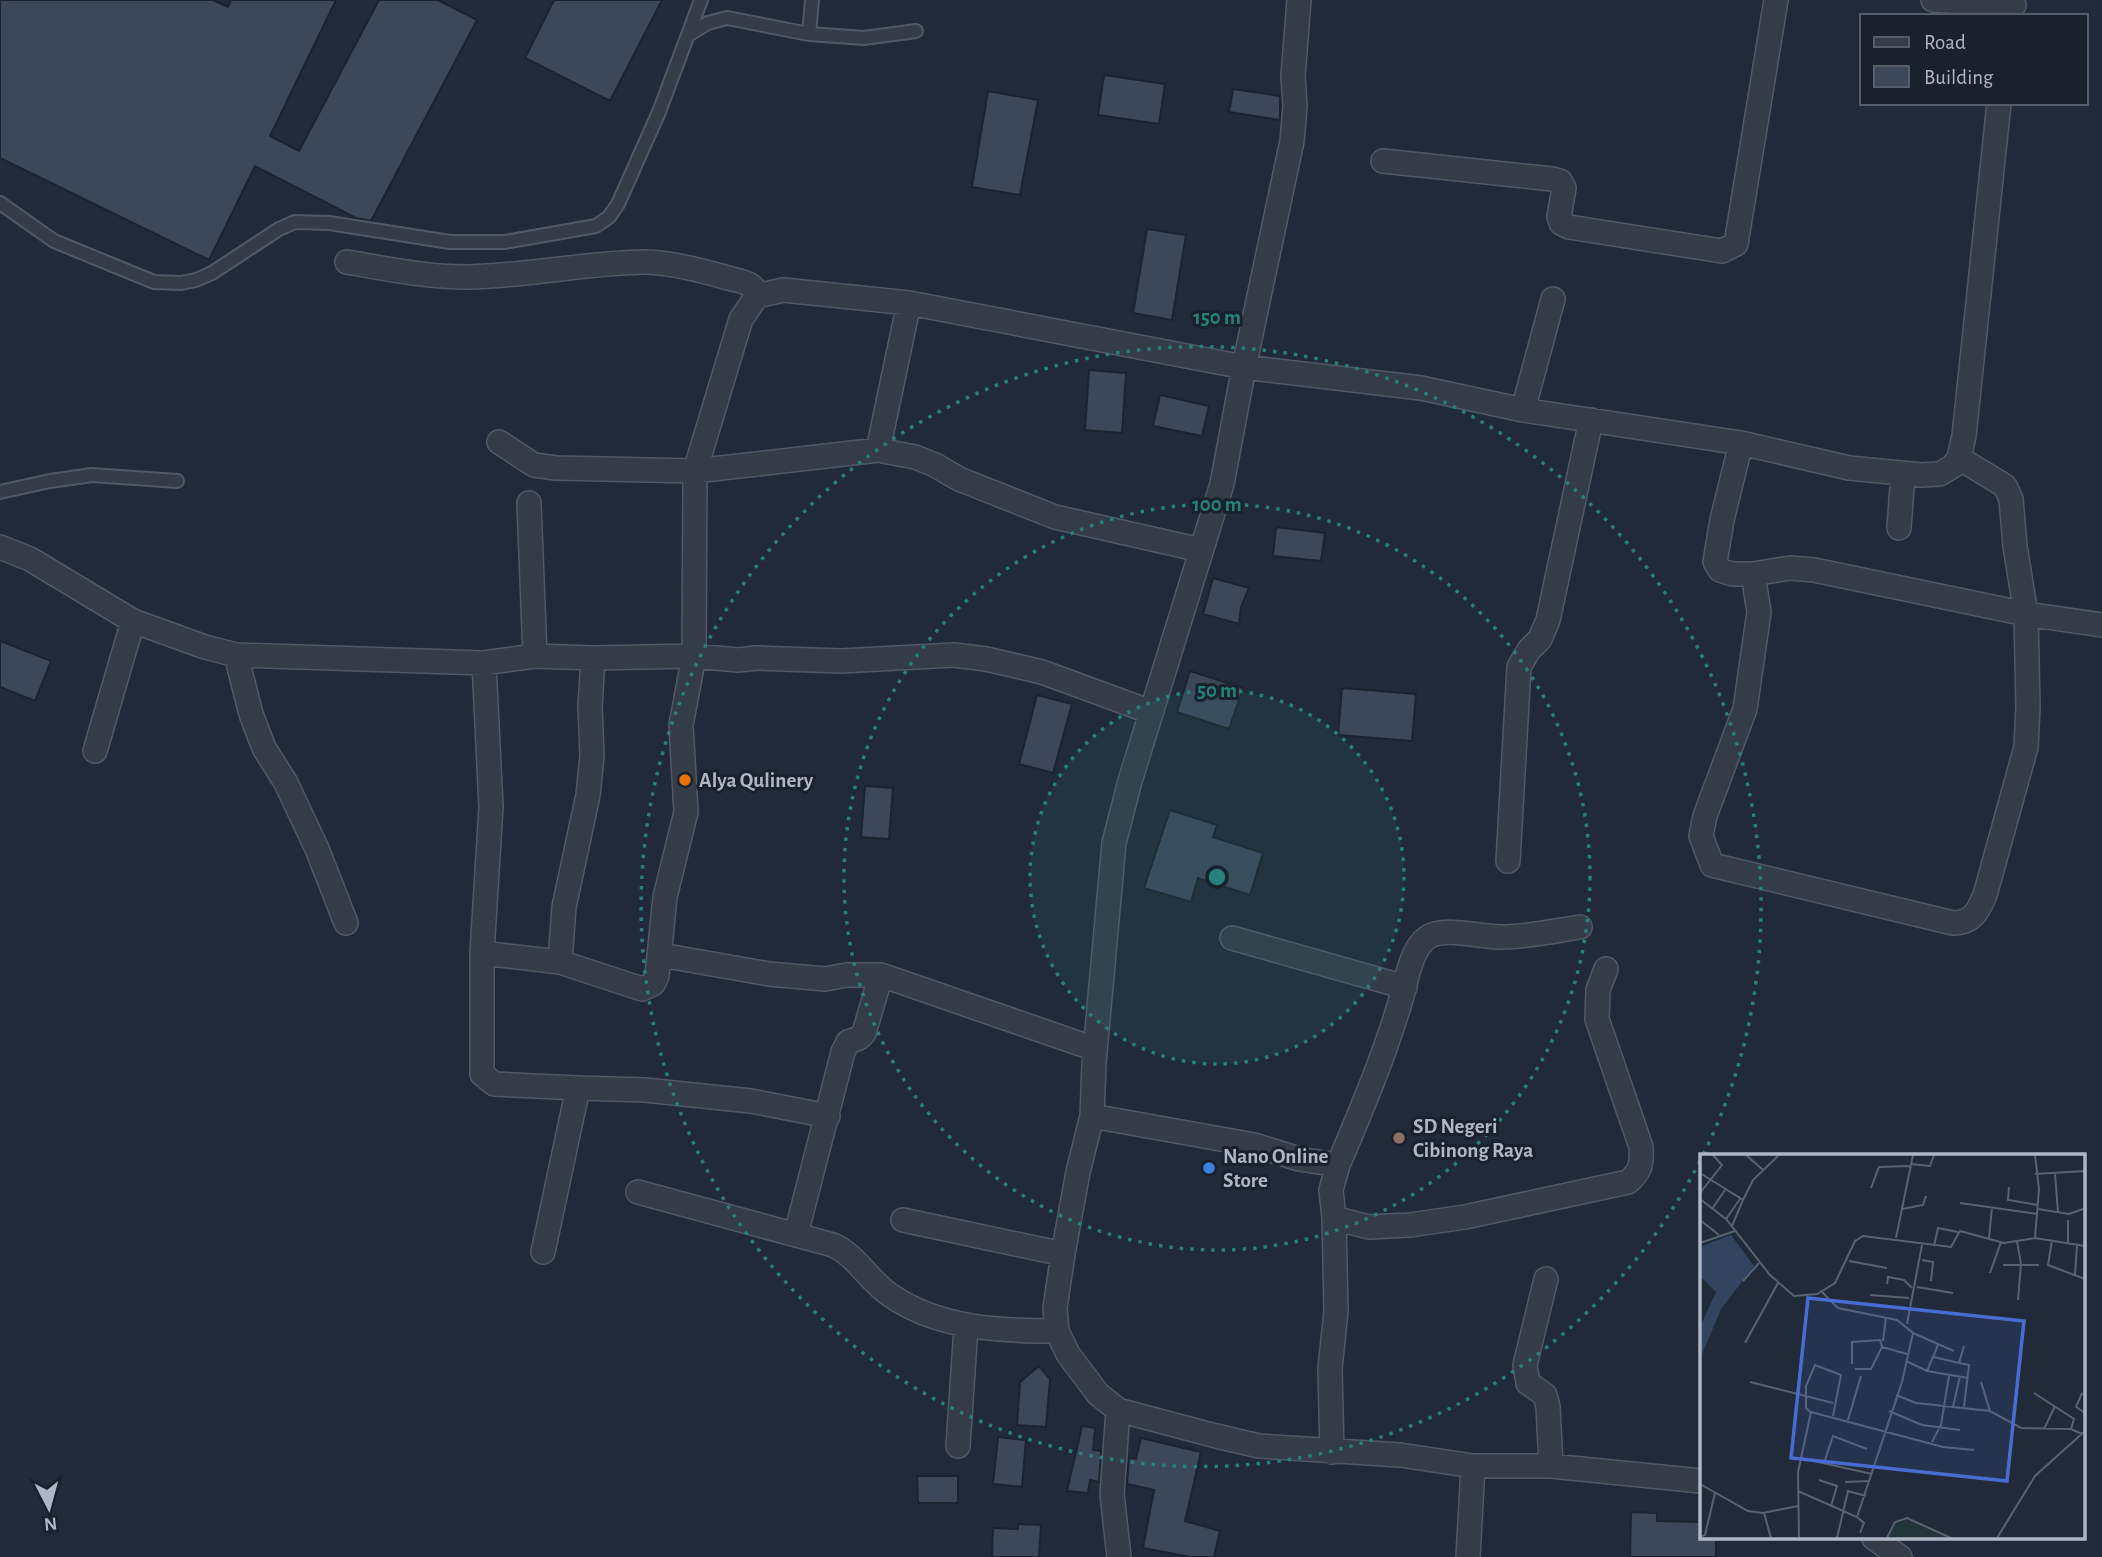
<svg xmlns="http://www.w3.org/2000/svg" width="2102" height="1557" font-family="'Alegreya Sans',sans-serif">
	<style>
		.building { fill: #3c4758; stroke: #1b232f; stroke-width: 2 }
		.lines { fill: none; stroke-linecap: round; stroke-linejoin: round }
		.service-casing { stroke: #515966; stroke-width: 16 }
		.minor-casing { stroke: #515966; stroke-width: 26 }
		.service { stroke: #343c48; stroke-width: 12 }
		.minor { stroke: #343c48; stroke-width: 23 }
		.ring { fill: none; stroke: #27807b; stroke-width: 3.5; stroke-dasharray: 3.5 7 }
		.food-dot { fill: #e8710a; stroke: #19212d; stroke-width: 2.5 }
		.education-dot { fill: #8d6e63; stroke: #19212d; stroke-width: 2.5 }
		.shop-dot { fill: #3f7fe0; stroke: #19212d; stroke-width: 2.5 }
		.labels { text-anchor: middle; dominant-baseline: central; stroke-width: 6; stroke-linejoin: round; paint-order: stroke }
		.poi-label { font-size: 21px; font-weight: bold; fill: #aeb6c5; stroke: #19212d; text-anchor: start }
		.inset-road { fill: none; stroke: #596270; stroke-width: 2 }
		.view { fill: #486dd2; fill-opacity: 0.15; stroke: #486dd2; stroke-width: 3.5 }
		.inset-edge { fill: none; stroke: #aeb6c5; stroke-width: 3.5 }
		.centre { fill: #27807b; stroke: #19212d; stroke-width: 3.5 }
		.ring-label { font-size: 21px; text-anchor: middle; font-weight: bold; fill: #27807b; stroke: #19212d; stroke-width: 6; stroke-linejoin: round; paint-order: stroke }
	</style>
	<rect width="100%" height="100%" fill="#202a38"/>
	<path class="building" d="M0 0H213L228 7 231 0H336L270 136 299 151 379 0H438L477 20 371 221 356 218 255 166 209 260 0 158Z
		M554 0H662L610 101 525 58Z
		M1104 75 1165 84 1159 124 1098 115Z
		M1233 89 1280 96V120L1229 112Z
		M988 91 1038 100 1020 195 972 187Z
		M1147 229 1186 235 1172 320 1133 313Z
		M1089 370 1126 373 1122 433 1085 430Z
		M1160 395 1209 406 1202 436 1153 426Z
		M1276 527 1325 533 1321 561 1273 556Z
		M1213 578 1249 588 1241 607 1239 624 1203 614Z
		M0 641 51 661 35 701 0 687Z
		M1190 671 1243 688 1229 729 1177 712Z
		M1342 688 1416 694 1412 741 1338 735Z
		M1037 695 1072 704 1053 773 1019 764Z
		M865 786 893 788 889 839 861 837Z
		M1170 810 1217 825 1213 837 1263 853 1250 895 1198 878 1191 902 1144 888Z
		M1039 1366 1050 1379 1046 1427 1017 1425 1020 1382Z
		M1082 1426 1095 1428 1093 1450 1101 1451 1099 1482 1090 1480 1088 1493 1067 1491Z
		M998 1437 1026 1440 1022 1487 993 1484Z
		M1141 1438 1201 1452 1185 1521 1220 1531 1214 1557H1191L1143 1548 1154 1490 1127 1484 1129 1458 1136 1459Z
		M917 1476H958V1503H918Z
		M1631 1512 1657 1513V1521L1701 1522V1538H1716V1557H1630Z
		M1018 1524 1041 1525 1039 1557H992L993 1528 1018 1529Z"/>
	<g class="lines">
		<g class="service-casing">
			<path id="service" d="M812 0 809 34 864 38 916 31
				M688 35 708 23 727 18 809 34
				M0 203 54 241 154 282 181 283 196 280 212 273 279 229 295 222 329 223 450 242H505L596 226 609 217 618 204 659 112 701 0
				M0 492 50 481 92 475 177 481"/>
		</g>
		<g class="minor-casing">
			<path id="minor" d="M1299 0 1293 76 1295 106 1292 141 1244 367 1222 484 1130 781 1114 843 1094 1063 1092 1116 1078 1172 1063 1254 1055 1308 1057 1331 1068 1354 1098 1394 1118 1410 1216 1436 1259 1446 1400 1455 1473 1466H1551L1701 1481
				M1933 0 2014 5
				M1383 161 1552 179 1560 181 1564 188 1559 217 1561 223 1569 227 1722 251 1736 244 1776 0
				M347 262C387 269 427 277 468 277 527 276 585 263 644 262 669 262 704 271 728 278 739 281 755 282 757 296
				M1523 410 1553 299
				M499 442 534 465 556 468 695 471 878 450 915 457 935 465 959 479 1055 517 1201 550
				M1741 443 1722 520 1715 562 1720 570 1732 574H1753L1759 612 1745 709 1705 816 1701 836 1712 865 1953 923C1973 923 1978 911 1985 895L2026 747 2028 707 2026 614 2015 546 2011 499 2005 486 1959 458
				M878 450 909 303
				M529 503 535 656
				M1899 528 1903 473
				M0 547 30 559 133 621 205 647 236 655 484 663 535 656 593 658 694 656 738 660 757 658 841 661 954 655 986 659 1042 672 1151 712
				M1753 574 1790 568 1814 570 2026 614 2102 625
				M236 655 251 714 264 748 286 783 317 849 346 923
				M484 663 491 807 482 953V1074L494 1084 578 1088 543 1252
				M95 751 133 621
				M1508 861 1519 667 1529 650 1540 639 1548 620 1591 420
				M1232 938 1405 987
				M482 953 560 962 642 989 653 984 657 976 665 897 686 812 681 725 694 656 695 471 741 319 757 296 783 290 909 303 1244 367 1421 388 1523 410 1741 443 1849 468 1921 475 1940 474 1953 466 1959 458 1964 436 1999 103
				M661 955 769 974 825 979 847 975H881L1095 1049
				M560 962 564 907 588 795 592 756 590 706 593 658
				M578 1088 645 1090 751 1101 828 1116
				M1092 1116 1254 1145 1299 1159 1338 1165 1331 1190 1334 1218 1369 1227 1410 1225 1465 1217 1628 1182C1641 1171 1642 1164 1641 1147L1597 1019 1598 990 1606 969
				M1338 1165C1362 1109 1385 1054 1402 996 1407 978 1412 943 1432 935 1452 928 1480 937 1501 937 1527 937 1554 931 1580 927
				M638 1192 833 1245C857 1256 868 1280 890 1295 939 1329 1000 1331 1057 1331
				M903 1220 1063 1254
				M796 1234 843 1052 848 1042 859 1038 864 1033 881 975
				M1546 1279 1525 1365 1528 1383 1545 1395 1548 1407 1551 1466
				M1118 1410 1112 1494 1119 1557
				M958 1446 966 1327
				M1332 1452 1330 1369 1336 1311 1334 1218
				M1874 1538 1900 1557
				M1468 1557 1473 1466"/>
		</g>
		<use href="#service" class="service"/>
		<use href="#minor" class="minor"/>
	</g>
	<circle cx="1217" cy="877" r="187" fill="#27807b" fill-opacity=".12"/>
	<g class="ring">
		<circle cx="1217" cy="877" r="187"/>
		<circle cx="1217" cy="877" r="373"/>
		<path d="M1700 1161A560 560 0 1 1 1704 1153"/>
	</g>
	<circle class="food-dot" cx="685" cy="780" r="7"/>
	<circle class="education-dot" cx="1399" cy="1138" r="7"/>
	<circle class="shop-dot" cx="1209" cy="1168" r="7"/>
	<g class="labels">
		<g class="poi-label">
			<text x="699" y="780">Alya Qulinery</text>
			<text x="1413" y="1126">SD Negeri<tspan x="1413" dy="24">Cibinong Raya</tspan></text>
			<text x="1223" y="1156">Nano Online<tspan x="1223" dy="24">Store</tspan></text>
		</g>
	</g>
	<g transform="translate(1700 1154)">
		<rect width="385" height="385" fill="#202a38"/>
		<path d="M206 366 216 368 245 384H189L196 370Z" fill="#223639"/>
		<path d="M31 81 54 112 21 155 0 205V173L16 138 0 122V93Z" fill="#334460"/>
		<path class="inset-road" d="M46 1 63 16M335 1 339 35 335 84M210 10 230 12 234 1M0 19 43 46 32 72M355 19 358 59M335 20 385 17M309 33 308 46 338 51M171 34 179 13 210 12M0 39 22 11 13 1M0 45 26 65 70 121 94 142 117 140 135 129 155 87 163 82 251 93 260 77 304 89 335 84 385 92M43 46 53 26 79 1M260 49 337 60M12 55 25 36M202 55 223 51 226 42M338 55 369 60 383 55M26 65 40 45M0 66 19 81M368 66V89M196 84 213 1M289 84 292 53M352 86 348 111 385 125M317 87 321 110 318 146M0 89 35 77M234 92 238 74 258 78M222 106 233 108 231 127M149 107 187 114M303 111H339M290 119 301 88M375 122 377 91M43 127 59 109M187 130 188 123 204 126 212 134M217 133 253 139M122 138 138 154 197 166 213 179 202 228 157 363M170 141 209 144M207 170 222 91M213 179 254 197M183 187 186 163M45 189 78 129M234 203 259 209M206 207 227 217 268 224M152 210V188L180 186 182 193 207 200M155 215H171L182 193M227 217 238 191M50 228 133 249M281 228 290 257M334 239 374 265 371 275M382 239 376 253 385 259M196 241 216 249 290 257 321 274 371 275 382 280M253 253 260 222M264 253 269 211 259 209 264 192M189 257 222 271 260 276M111 259 106 254V232L115 211 141 221 133 262M148 266 161 222M344 275 355 252M232 288 241 271 249 222M100 304 172 320M124 309 133 282 167 295M119 326 137 332 131 352M145 328 170 327M0 330 48 357 63 359 98 352M98 337 157 363 164 369 160 379M64 359 71 384M0 383 5 381 15 339M99 384 98 318 111 258 243 293 274 296M137 384 148 337 166 342M187 384 195 368 207 364 251 384M297 384 335 322 385 277"/>
		<path class="view" d="M108 144 324 167 307 327 91 304Z"/>
		<rect width="385" height="385" class="inset-edge"/>
	</g>
	<circle cx="1217" cy="877" r="10" class="centre"/>
	<g class="ring-label">
		<text x="1217" y="324">150 m</text>
		<text x="1217" y="511">100 m</text>
		<text x="1217" y="697">50 m</text>
	</g>
	<rect x="1860" y="14" width="228" height="91" fill="#19212d" stroke="#555d6a" stroke-width="2"/>
	<rect x="1874" y="37" width="35" height="10" fill="#343c48" stroke="#555d6a" stroke-width="2"/>
	<text x="1924" y="49" font-size="21" fill="#aeb6c5">Road</text>
	<rect x="1874" y="66" width="35" height="21" fill="#3c4758" stroke="#555d6a" stroke-width="2"/>
	<text x="1924" y="84" font-size="21" fill="#aeb6c5">Building</text>
	<g transform="translate(49 1508) rotate(174)" stroke="#19212d" stroke-width="5" paint-order="stroke">
	<path d="M0-5L12 26L0 18L-12 26Z" fill="#aeb6c5"/>
	<text y="-10" font-size="19" font-weight="bold" text-anchor="middle" fill="#aeb6c5">N</text>
	</g>
</svg>
